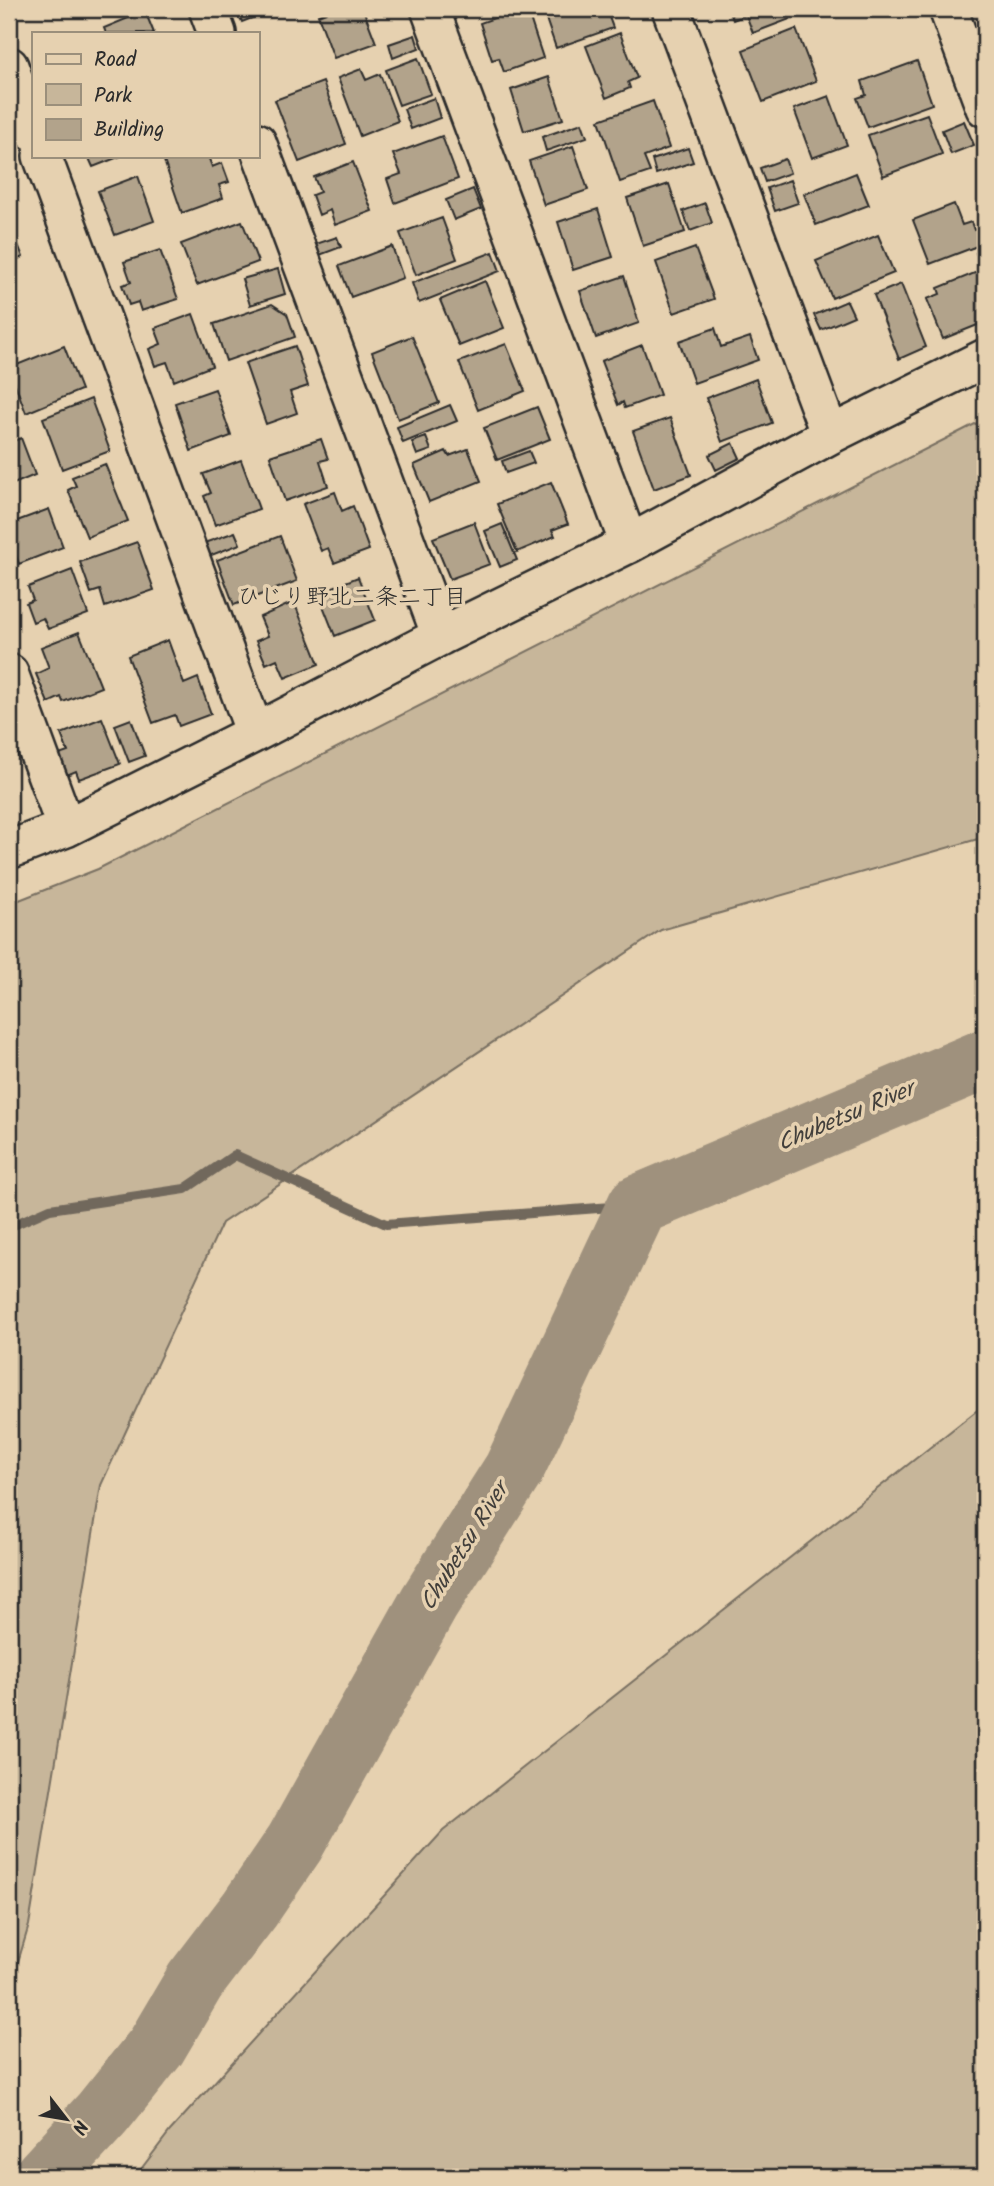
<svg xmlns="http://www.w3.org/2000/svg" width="994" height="2186" font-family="Kalam,'Klee One',sans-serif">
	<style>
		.green { fill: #c7b69a; stroke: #797062; stroke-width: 2 }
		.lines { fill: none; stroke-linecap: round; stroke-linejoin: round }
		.stream { stroke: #71685c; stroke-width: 10 }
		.river { stroke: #9f917d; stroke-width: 61 }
		.building { fill: #b2a38b; stroke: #2b2b2b; stroke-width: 2 }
		.minor-casing { stroke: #2b2b2b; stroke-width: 42 }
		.minor { stroke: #e6d1b0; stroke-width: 37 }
		.labels { text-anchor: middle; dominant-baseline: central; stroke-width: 7; stroke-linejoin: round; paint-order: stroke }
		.neighbourhood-label { font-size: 23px; fill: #2b2b2b; stroke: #e6d1b0 }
		.water-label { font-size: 23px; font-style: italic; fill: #423f3b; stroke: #e6d1b0 }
	</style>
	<rect width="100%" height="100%" fill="#e6d1b0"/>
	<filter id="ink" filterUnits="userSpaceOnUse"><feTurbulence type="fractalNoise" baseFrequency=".0143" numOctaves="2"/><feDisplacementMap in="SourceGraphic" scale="14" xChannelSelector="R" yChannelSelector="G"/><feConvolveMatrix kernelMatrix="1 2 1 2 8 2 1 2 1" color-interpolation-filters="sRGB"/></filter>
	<g filter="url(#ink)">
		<path class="green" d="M985 419V837L661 930 222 1223 101 1485 29 1925 9 1992V904L98 869Z
			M985 1404V2177H135L170 2131 443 1831Z"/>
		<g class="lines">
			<path class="stream" d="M9 1227 50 1209 185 1189 235 1155 386 1224 638 1205"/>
			<path class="river" d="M44 2177 102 2114 156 2047 195 1981 250 1909 295 1843 429 1603 514 1469 638 1205 985 1059"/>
		</g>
		<path class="building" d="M237 9H275L242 22Z
			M334 9H363L376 43 334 58 318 15Z
			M497 9H527L543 58 504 72 499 58 492 60 480 23 500 16Z
			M557 9H606L613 28 556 48 544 13Z
			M729 9H786L790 19 753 33 746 15 733 20Z
			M145 11 154 33H106L104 28Z
			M796 29 816 81 763 102 743 50Z
			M620 33 637 78 628 82 630 88 606 98 586 46Z
			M415 35 419 48 393 58 389 44Z
			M418 58 431 94 399 105 386 70Z
			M917 61 932 104 868 127 857 98 866 95 862 81Z
			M361 69 366 80 380 74 398 121 360 136 338 78Z
			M549 77 563 119 524 131 511 90Z
			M323 82 346 144 299 162 275 100Z
			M829 96 847 145 812 158 794 109Z
			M434 98 440 118 411 129 404 109Z
			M653 101 669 148 644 157 650 172 620 182 599 120Z
			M927 114 942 154 883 176 868 135Z
			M964 121 974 145 951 154 942 130Z
			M582 123 587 137 546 151 542 137Z
			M442 136 458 179 395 203 387 179 401 174 393 154Z
			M573 146 588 190 544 205 529 161Z
			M688 148 693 162 656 174 652 160Z
			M88 156H121L93 167Z
			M180 156H208L212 167 222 163 229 182 219 185 223 198 182 213 164 161Z
			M785 159 790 173 765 182 760 168Z
			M353 162 372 211 335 225 330 210 319 215 312 195 320 192 314 177Z
			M856 173 869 205 816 225 804 194Z
			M138 176 154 221 115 235 98 191Z
			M790 180 798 203 775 211 767 188Z
			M669 184 685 232 643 246 627 198Z
			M473 189 481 209 454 220 446 200Z
			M705 203 712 223 690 231 683 211Z
			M954 204 962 225 971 222 974 230 985 226V243L930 264 913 220Z
			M598 209 613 257 573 270 558 222Z
			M442 218 457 259 416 275 400 233Z
			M242 221 258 262 197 285 181 244Z
			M9 222 23 257 9 263Z
			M878 235 894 273 832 298 816 261Z
			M337 237 341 247 317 256 313 245Z
			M392 246 403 278 351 297 339 266Z
			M695 248 714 299 674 313 656 262Z
			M160 250 178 299 141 311 138 302 129 305 122 285 131 282 124 262Z
			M985 250V266L981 267 976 253Z
			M493 252 500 271 419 303 412 283Z
			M278 269 285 294 250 305 242 279Z
			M982 270 985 279V322L943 339 927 299 940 294 938 288Z
			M624 276 639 323 596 338 580 291Z
			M485 281 504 328 459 346 440 300Z
			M901 284 926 347 899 359 874 295Z
			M847 301 854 316 821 330 814 315Z
			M272 304 287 314 295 337 226 361 214 324Z
			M193 314 212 366 174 381 167 362 155 366 149 349 161 344 155 328Z
			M715 328 721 347 750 337 758 360 694 383 679 341Z
			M412 336 439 403 398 419 372 352Z
			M506 344 525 391 478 410 459 362Z
			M642 345 660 395 625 408 623 402 618 405 601 361Z
			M64 346 81 390 26 413 9 368Z
			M295 346 308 386 290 392 297 413 266 424 245 363Z
			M756 379 772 423 722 442 706 398Z
			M215 389 231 436 191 451 175 403Z
			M91 399 110 451 62 469 43 418Z
			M450 405 457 421 403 443 397 427Z
			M537 407 550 439 497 460 484 428Z
			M670 418 691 475 654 489 633 431Z
			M426 437 431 450 417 455 412 442Z
			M21 438 35 475 9 486V443Z
			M321 439 328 459 320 461 328 486 285 501 270 456Z
			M733 443 740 458 716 470 709 455Z
			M468 449 481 481 429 502 414 465 446 451 449 456Z
			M529 451 534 463 506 473 502 461Z
			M241 460 259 509 215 525 204 496 211 493 203 474Z
			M105 464 128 521 87 537 68 490 76 486 72 477Z
			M551 482 568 524 552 530 555 536 517 552 497 504Z
			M335 492 342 511 353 506 369 550 334 563 328 548 321 551 303 504Z
			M49 509 63 547 19 564 9 537V524Z
			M474 522 490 564 450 579 433 538Z
			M502 524 517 560 500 567 485 531Z
			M235 532 240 544 209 556 204 543Z
			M280 536 297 581 234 605 217 560Z
			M137 542 154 590 105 607 100 590 91 593 80 562Z
			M72 570 88 614 48 629 43 618 33 622 26 603 33 600 28 587Z
			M358 577 375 620 335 636 318 593Z
			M294 602 319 664 285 678 277 659 266 664 256 641 268 636 260 617Z
			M79 632 101 687 63 702 61 697 48 703 36 674 49 668 41 647Z
			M168 640 184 684 198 678 211 714 179 726 175 715 153 723 128 656Z
			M102 718 120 764 79 779 76 771 67 775 59 755 68 752 61 734Z
			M131 719 145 756 129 762 115 725Z"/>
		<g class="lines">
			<g class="minor-casing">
				<path id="minor" d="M208 9 217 33
					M430 9 629 544
					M671 9 830 435
					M948 9 985 108
					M9 66 33 132
					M257 142 441 636
					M42 156 255 733
					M9 673 66 828
					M9 850 66 828 255 733 441 636 629 544 830 435 985 358"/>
			</g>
			<use href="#minor" class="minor"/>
		</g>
	</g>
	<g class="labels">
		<g class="neighbourhood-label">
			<text x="352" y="598">ひじり野北二条二丁目</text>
		</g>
		<g class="water-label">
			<text transform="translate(846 1117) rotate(-23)">Chubetsu River</text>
			<text transform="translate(465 1547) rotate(-58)">Chubetsu River</text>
		</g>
	</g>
	<rect width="994" height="2186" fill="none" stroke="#e6d1b0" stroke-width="35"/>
	<rect x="18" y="18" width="959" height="2151" fill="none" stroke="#2b2b2b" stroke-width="2.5" filter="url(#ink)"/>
	<rect x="32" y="32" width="228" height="126" fill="#e6d1b0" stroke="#9b8f7b" stroke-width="2"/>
	<rect x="46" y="54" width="35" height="10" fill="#e6d1b0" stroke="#9b8f7b" stroke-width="2"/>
	<text x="94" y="66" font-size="21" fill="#2b2b2b">Road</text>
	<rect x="46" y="84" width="35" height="21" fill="#c7b69a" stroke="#9b8f7b" stroke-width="2"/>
	<text x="94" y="102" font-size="21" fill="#2b2b2b">Park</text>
	<rect x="46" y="119" width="35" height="21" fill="#b2a38b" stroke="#9b8f7b" stroke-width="2"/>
	<text x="94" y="136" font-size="21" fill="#2b2b2b">Building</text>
	<g transform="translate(66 2119) rotate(121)" stroke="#e6d1b0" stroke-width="5" paint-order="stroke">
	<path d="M0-5L12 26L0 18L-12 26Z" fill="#2b2b2b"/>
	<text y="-10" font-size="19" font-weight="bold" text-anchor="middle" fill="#2b2b2b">N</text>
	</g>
</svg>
